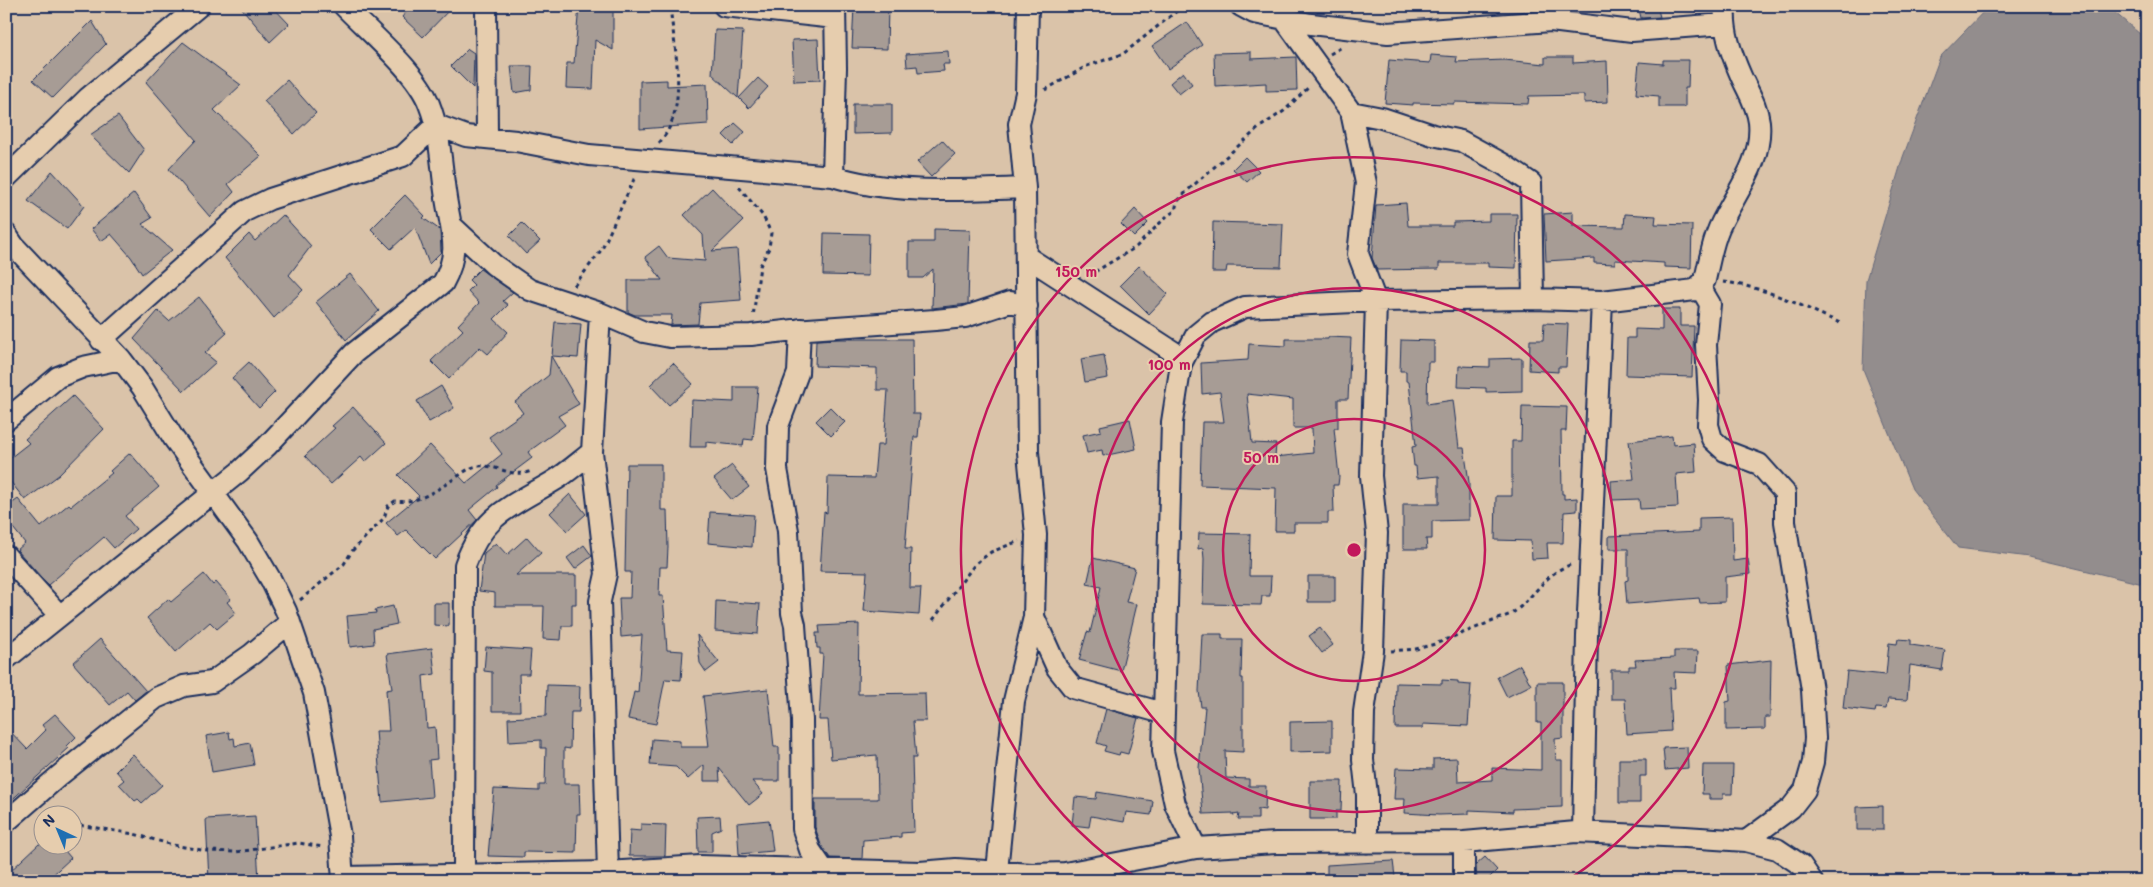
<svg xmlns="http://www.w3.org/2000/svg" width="2153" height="887" font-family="Mali,sans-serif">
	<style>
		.water { fill: #938d8d; stroke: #63677a }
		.building { fill: #a79c95; stroke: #1b2f5e; fill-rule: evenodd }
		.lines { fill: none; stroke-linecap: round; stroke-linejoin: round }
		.minor-casing { stroke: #1b2f5e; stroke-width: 24 }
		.path { stroke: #1b2f5e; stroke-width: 3; stroke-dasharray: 4 4; stroke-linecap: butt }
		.minor { stroke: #e6cdae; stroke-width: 20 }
		.ring { fill: none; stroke: #c2185b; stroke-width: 2.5 }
		.centre { fill: #c2185b; stroke: #e6cdae; stroke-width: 2.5 }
		.ring-label { font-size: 15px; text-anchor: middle; font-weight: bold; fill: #c2185b; stroke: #e6cdae; stroke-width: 4; stroke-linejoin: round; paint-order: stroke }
	</style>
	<rect width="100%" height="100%" fill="#dac3a9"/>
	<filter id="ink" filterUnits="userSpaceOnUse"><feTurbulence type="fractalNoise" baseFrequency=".02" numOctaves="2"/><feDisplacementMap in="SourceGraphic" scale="10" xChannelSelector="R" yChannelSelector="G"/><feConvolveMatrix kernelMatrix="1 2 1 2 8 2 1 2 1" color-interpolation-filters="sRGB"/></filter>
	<g filter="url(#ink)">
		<path class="water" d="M1989 6H2107L2147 40V556L2143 584 2029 557 1958 548 1912 489 1863 369 1866 280 1903 157 1940 57Z"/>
		<path class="building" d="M240 6H272L289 24 270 42Z
			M411 6H453L423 37 402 17Z
			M579 6H613V50L595 40 593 89 566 88 567 63H574Z
			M854 6H888L887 49 852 48Z
			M1657 6 1660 17 1641 18 1639 9Z
			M92 21 106 44 53 98 33 80Z
			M1187 22 1202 45 1168 69 1152 46Z
			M715 30 743 31 738 98 712 74Z
			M818 39 820 80 794 81 792 40Z
			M183 42 241 85 214 110 261 156 228 184 234 192 210 217 169 169 196 140 146 82Z
			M468 49 474 53 473 88 451 66Z
			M948 51 949 64H943L944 71 918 73 917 66 907 67 906 54Z
			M1251 52V59L1296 57 1297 90 1266 91V83L1215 86 1214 53Z
			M1431 55 1457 57 1456 62 1504 60 1545 64V57H1573V63L1607 61 1608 102 1584 103V95L1529 96 1528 104 1454 102V104L1413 103V105L1385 103 1389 60 1430 63Z
			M1663 60H1689L1688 88H1685V107H1659V96L1636 94 1639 62 1663 64Z
			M511 66H532L531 90 514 93Z
			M1183 72 1192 84 1179 94 1170 83Z
			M758 78 768 87 749 108 739 98Z
			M287 80 316 113 294 134 264 101Z
			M667 80V86L707 84 708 124 640 129V81Z
			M853 104H892V133L853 134Z
			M118 116 144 150 129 173 90 135Z
			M735 123 745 132 733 145 723 135Z
			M942 140 955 154 931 177 917 162Z
			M1245 157 1259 171 1247 182 1233 169Z
			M52 171 84 206 67 229 28 201Z
			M712 188 743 221 712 251 737 249 741 300 700 303 698 324 671 325 672 315H635L628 312V280H662L645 257 659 246 668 258 705 261 703 235 684 215Z
			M134 193 152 218 142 224 172 250 142 274 131 257 111 234 101 241 91 229Z
			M405 195 425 216 423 218 440 230 441 252 429 264 415 227 391 249 371 229Z
			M1406 203 1408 226H1453V222L1489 221V214H1517L1516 268 1488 267V263H1439V269L1377 270 1372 258 1376 205Z
			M1135 209 1148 223 1134 237 1121 224Z
			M1573 212V226L1624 227 1625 214 1656 216 1655 224 1692 225 1691 268 1664 267V263L1615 260V264L1594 263V258L1546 261 1544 214Z
			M283 215 311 246 289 275 303 290 274 318 225 258 249 234 255 241Z
			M1213 222 1283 224 1281 267 1227 266 1226 272H1212Z
			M522 223 540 241 526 254 509 236Z
			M934 229 970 230 968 304 932 308 933 269 923 278H909V242H934Z
			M824 233 869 234 868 276 823 275Z
			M1139 266 1168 294 1149 314 1120 285Z
			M480 269 513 292 503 301 508 305 494 319 508 332 488 354 480 347 449 379 431 361 463 330 458 325 479 303 468 291 474 285 469 280Z
			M350 274 379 311 346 340 316 302Z
			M199 297 227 333 205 353 216 362 184 391 134 339 158 311 169 321Z
			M1662 309H1680V326H1694L1692 377 1626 375 1627 338H1635V329L1662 330Z
			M555 322 581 324 578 358 552 356Z
			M1544 323 1568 324 1566 367H1558V372L1529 370 1530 340H1543Z
			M1328 337 1351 338 1348 399H1338V428H1334L1339 477 1338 485H1333L1334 512H1328V523H1294V531H1275L1276 488 1200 485 1202 422H1224L1220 392 1202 394 1201 363 1248 360 1249 344 1286 346V339H1328ZM1247 394 1293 399V428H1312L1313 453 1275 457 1276 444 1252 443Z
			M840 339H912L913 414H920L918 437H914L905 549H911L910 588H921L919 615 864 611 867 572 820 571 824 512 827 513 828 477 874 478 877 445H884L888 390H877V368L815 366 816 340Z
			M1401 340 1434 341V362H1428L1427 404 1453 400 1459 448H1464L1469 482V520L1432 521V539H1426L1427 549H1403V504H1439V476L1417 478 1416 466H1414L1412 447 1416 446 1409 382 1406 381V371H1400Z
			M1104 355 1108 378 1085 382 1081 359Z
			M551 356 579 404 558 416 565 425 528 452 532 458 496 485 497 487 469 510 477 520 435 559 406 530 398 536 386 523 419 496 398 475 430 445 466 483 502 454 489 437 523 413 515 402 549 375Z
			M1522 358V391L1486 392V388L1458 387 1459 366 1490 367V359Z
			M249 362 275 392 259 408 232 378Z
			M673 363 693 384 669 405 650 385Z
			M441 386 454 408 429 422 417 401Z
			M734 387H758L753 440 744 439 743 446 706 442V447H690L692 400 734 402Z
			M73 396 104 429 59 475 25 500 6 476V461L29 443 25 439Z
			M1522 406 1567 407 1566 431H1561L1562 494H1564V499L1577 498V511L1564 512 1563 543H1547L1548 558 1532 559 1531 541 1495 540 1496 496H1512V441H1521Z
			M353 407 386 443 365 462 361 457 331 484 305 456 335 428 332 426Z
			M830 407 845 422 831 436 816 421Z
			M1130 419 1136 449 1103 456 1102 450 1087 453 1083 435 1101 431 1100 426Z
			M1672 436 1673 445 1694 443 1696 472 1676 474 1678 507 1640 509 1639 499 1612 500 1611 481 1634 479 1629 441Z
			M130 453 159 487 125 516 136 529 114 548 104 537 48 585 17 550 25 543 6 519V508L18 499 41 527 69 504 71 506 112 473 110 471Z
			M627 464H661V510H667L668 547 667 567H660L659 596H663L667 650 683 651 681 680 665 679 656 724 628 719 634 692 638 693 642 635 621 637 619 598H630L631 572H625Z
			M732 465 749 487 732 500 714 479Z
			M570 494 586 514 567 531 550 513Z
			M710 512 754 515 752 547 708 543Z
			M1732 517 1733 561 1748 559 1750 574 1725 577V602L1700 603 1699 598 1627 604 1625 581 1628 580V549H1609V536L1699 532V518Z
			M1199 533 1250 534 1249 576H1271L1270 596H1262L1261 605 1203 604 1204 559 1203 548 1198 549Z
			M527 537 541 553 516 575H576V604H572V626H562L561 640 543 639 544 606H495V593L479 591 484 553 496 543 507 555Z
			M584 545 592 556 575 569 567 558Z
			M1093 558 1135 568 1126 602 1137 604 1121 671 1079 660 1087 632 1090 633 1101 587 1087 584Z
			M204 574 213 585 216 582 231 599 227 602 236 613 217 629 210 622 176 652 147 618 168 599 171 602Z
			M1308 576H1335V602H1308Z
			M716 601 760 604 758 634 715 631Z
			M434 603H449V626L434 625Z
			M393 606 397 624 373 629 374 644 350 647 347 616 376 613 375 610Z
			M859 624 858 694 925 693 926 721H913L916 758H912L914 832 901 833V837L863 840 862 859 830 858 821 845 815 827V799H878L877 755 831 759 828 720H819L823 654H820V648H817L816 633H820L819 626Z
			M1320 628 1333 645 1322 653 1309 636Z
			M1202 634H1222V639H1242L1241 678H1243V752L1225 751 1226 778 1249 779V786H1266L1265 810 1258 809V819H1238L1239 814 1233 815V813L1203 814 1199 768 1205 707H1201L1199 691Z
			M697 635 719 662 706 672 700 663Z
			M100 639 146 691 135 700 127 691 110 705 73 663Z
			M1898 639 1911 640V645L1945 650 1942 670 1910 665 1907 700 1888 699 1886 709 1876 708 1875 712 1843 708 1847 671 1886 675 1889 643 1897 644Z
			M486 647 531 650 529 674H519L520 711H492V672L484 671Z
			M432 648 435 674 423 676 427 728 435 727 437 759 429 760 432 797 382 802 376 731H389L386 690 392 689 387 654Z
			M1674 651H1698L1697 673 1674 672 1675 688H1669L1671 731 1627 734 1625 699H1611V670H1629V666H1636L1635 660 1674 658Z
			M1771 660 1770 717H1765V729L1726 730V702L1730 701 1728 665Z
			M1520 665 1531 685 1507 697 1497 677Z
			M1442 680 1458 681V684L1471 685 1468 726 1423 724V728H1395L1396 683 1442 684Z
			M1537 682H1563V738L1555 739 1556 760H1562V807L1513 809V812L1469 810V814L1439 815 1404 813 1405 799H1394L1396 768 1433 769V759L1457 758 1458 782 1492 780V768L1541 770V723H1537Z
			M547 685 580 686 579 712H571L570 749 564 748V784H579L580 814H577L576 853 524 852V857L488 856 494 789 539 791V785H545L546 748H541V740L509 742 508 718 546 716Z
			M768 689 774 747H779V781H752L763 794 749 805 719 768 720 781H704V765L688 779 676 767 650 765 652 739 680 741V747H709L703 696Z
			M1106 709 1138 718 1128 754 1120 752 1119 755 1104 751 1106 746 1097 743Z
			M55 714 76 737 67 746 69 748 6 805V727L27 749 46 730 42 725Z
			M1332 721V751L1290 752V722Z
			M229 732 230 739 234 738 235 746 250 743 254 765 212 772 206 736Z
			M1687 747 1688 768 1665 770 1663 748Z
			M133 754 162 785 142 803 138 799 135 801 119 784 124 780 116 771Z
			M1619 759H1646V776H1640V803H1619Z
			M1703 765H1733L1732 794H1723V799H1709V794H1702Z
			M1310 781H1342L1341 811H1336V819H1310Z
			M1097 792 1153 801 1151 815 1126 812 1124 822 1091 816 1089 827 1072 825 1075 797 1096 799Z
			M1883 806V830H1857V807Z
			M255 816 259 880 209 881 206 819Z
			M720 816 721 828 712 832V852H698L697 817Z
			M769 820 773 851 739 854 737 823Z
			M641 824 666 825 665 856H629L630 830 641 831Z
			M39 844H59L71 858 46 881H6V875Z
			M1485 857 1497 870 1486 881H1477L1476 865Z
			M1393 861 1395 877 1327 881V865Z"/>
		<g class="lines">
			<g class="minor-casing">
				<path id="minor" d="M486 6 487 137
					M724 6 835 18
					M1241 6 1254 13 1311 24 1388 33 1551 21 1632 31 1724 24
					M1725 6C1723 31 1731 53 1741 76 1748 92 1757 105 1759 122 1763 163 1734 194 1719 228 1712 244 1709 263 1705 280L1695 290 1602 301 1533 299 1376 301 1245 307 1212 322 1196 335 1181 364 1172 422 1163 751 1175 804 1196 848 1276 843 1464 842 1576 832 1685 837 1746 841 1777 849 1801 865 1812 881
					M1284 19 1351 112 1366 183 1358 254 1376 301 1371 476 1377 533 1373 651 1364 712 1363 760 1367 795V843
					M1351 112 1382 118 1433 135 1461 141 1503 164 1531 183 1533 299
					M833 176 836 68 835 6
					M6 178 88 98 199 6
					M451 225 494 265 530 290 600 313 644 332 670 337 751 335 794 330 935 320 965 317 1010 302 1027 306
					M6 234 14 246 121 359 142 387 174 439 248 541 271 580 286 611 314 693 340 836 343 881
					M1027 257 1183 358
					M1700 287 1710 304 1706 345 1709 400 1708 425 1712 439 1725 451 1759 464 1785 493V522L1812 690 1815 738 1813 762 1805 790 1791 808 1746 841
					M600 313 592 452 606 574 600 601 608 872
					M800 329 798 373 778 426 777 469 788 531 792 613 795 625 802 720 803 829 810 850 823 869
					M101 340 245 211 270 199 403 156 436 125 466 136 516 141 589 155 833 176C892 195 964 190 1025 188
					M6 420 58 377 83 367 121 359
					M6 556 59 615
					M1034 617 1057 668 1073 688 1163 713
					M6 659 239 472 267 446 354 353 443 283C461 251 451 232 446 198 441 167 441 134 429 104 417 72 369 32 344 6
					M6 822 60 775 156 698 184 686 212 682 252 654 290 622
					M1583 832 1587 636 1602 301
					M1464 842V881
					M464 874 465 565C483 515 510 507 552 482 566 474 579 462 592 452
					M344 877 608 872 700 866 920 872 956 869 1032 874 1065 873 1196 848
					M996 881 1014 701 1034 617 1036 535 1028 452 1025 188 1019 124 1026 93 1028 6"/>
			</g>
			<path class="path" d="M1330 54 1342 47
				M1045 90 1087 66 1123 54 1183 6
				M659 143C690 109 674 48 670 6
				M739 187 763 216 771 233 769 248 760 266 753 317
				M1088 276 1136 247 1168 215 1175 211 1177 202 1188 190 1260 127 1284 111 1310 86
				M1723 282C1766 287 1802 306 1840 323
				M574 286 602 249 635 177
				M300 600 344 564 352 551 384 518 388 506 395 501C418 504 436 491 455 478 462 474 469 467 478 466 497 464 512 479 531 471
				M933 620 975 564 991 552 1019 541
				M1391 651 1416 649 1435 644 1511 614C1534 599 1546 570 1574 564
				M72 824 134 834 173 845 207 851 236 852 299 843 323 847"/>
			<use href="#minor" class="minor"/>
		</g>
	</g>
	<g class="ring">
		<circle cx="1354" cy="550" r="131"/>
		<circle cx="1354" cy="550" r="262"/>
		<path d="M1140 880A393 393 0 1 1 1568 880"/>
	</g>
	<circle cx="1354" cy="550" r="8" class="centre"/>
	<g class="ring-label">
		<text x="1076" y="277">150 m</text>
		<text x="1169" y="370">100 m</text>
		<text x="1261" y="463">50 m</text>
	</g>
	<rect width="2153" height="887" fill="none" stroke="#e6cdae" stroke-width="25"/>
	<rect x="12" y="12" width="2128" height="862" fill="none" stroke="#1b2f5e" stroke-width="2" filter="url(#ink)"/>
	<g transform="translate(58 830) rotate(316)"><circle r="24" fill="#e6cdae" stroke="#958e8e"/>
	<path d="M0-4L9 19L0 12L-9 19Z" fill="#1f6fb2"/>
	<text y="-8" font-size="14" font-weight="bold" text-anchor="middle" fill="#1b2f5e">N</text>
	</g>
</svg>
